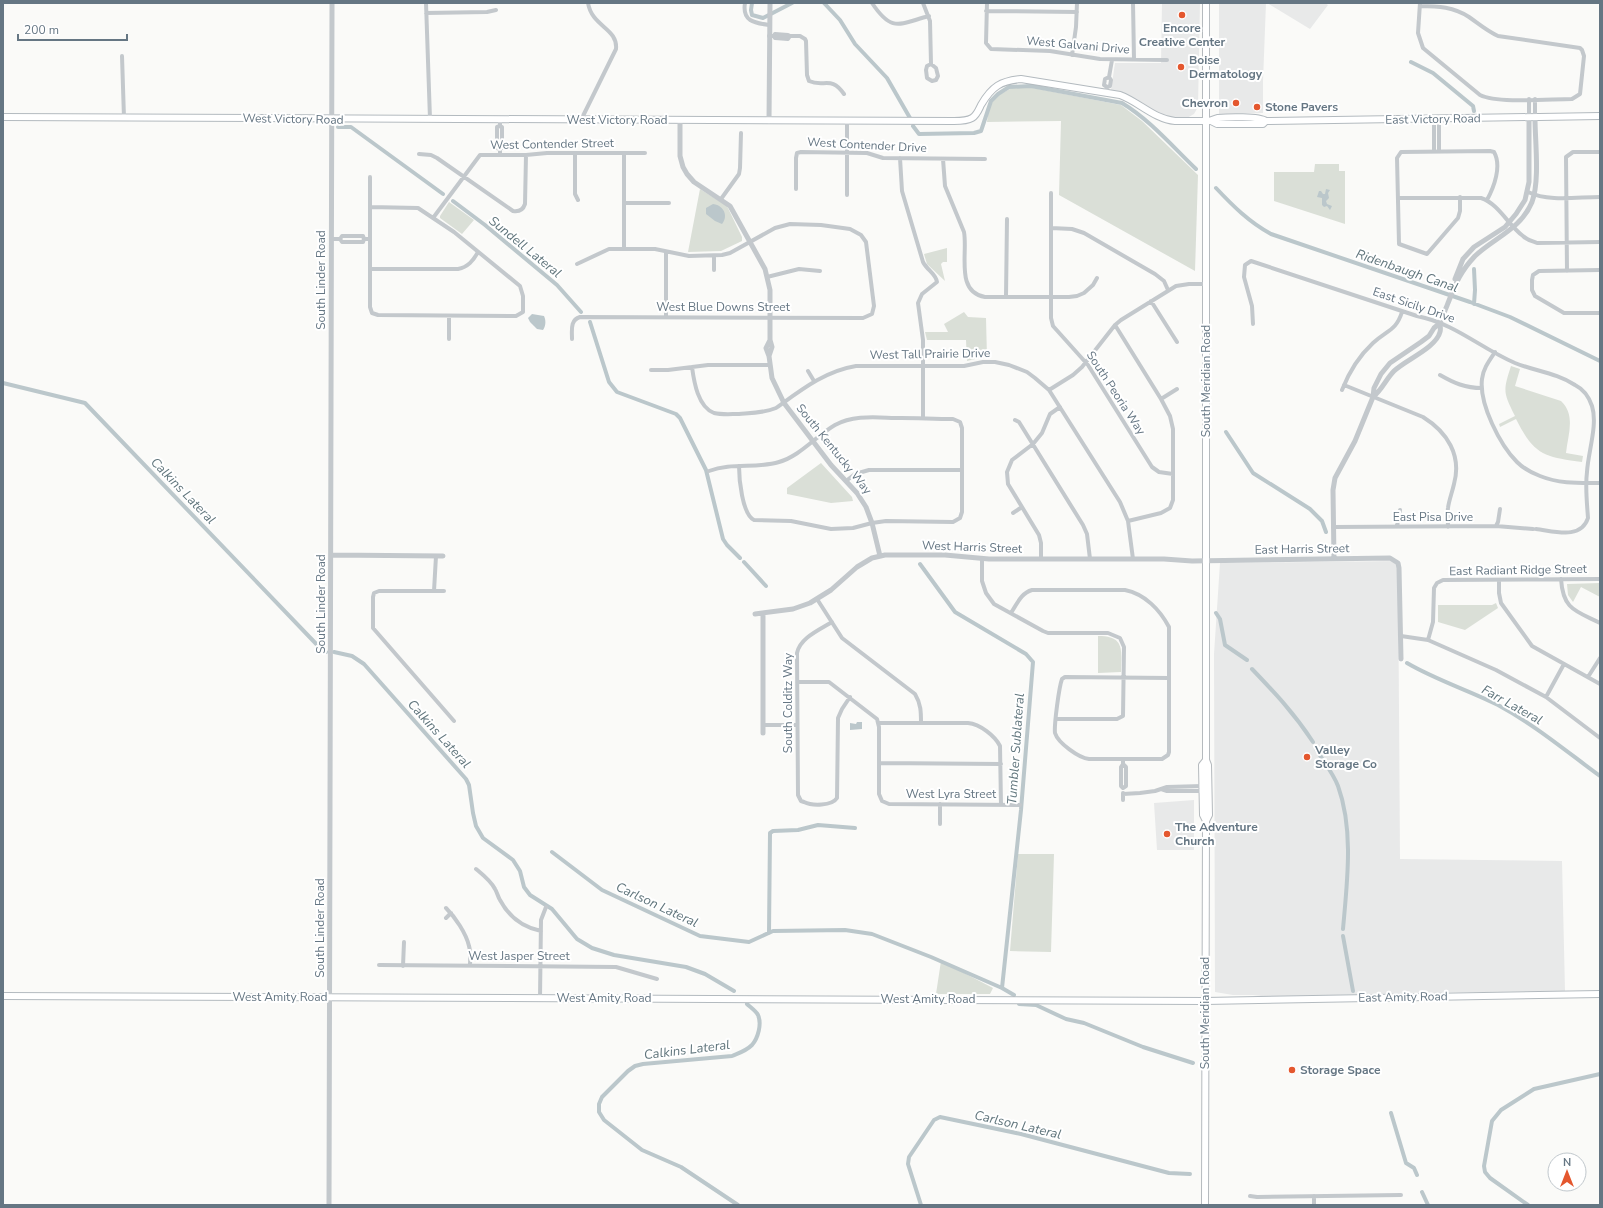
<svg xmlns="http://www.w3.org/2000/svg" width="1603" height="1208" font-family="'Nunito Sans',sans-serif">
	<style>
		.built { fill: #e8e9e9 }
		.green { fill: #dadfd7 }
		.water { fill: #bbc7cb }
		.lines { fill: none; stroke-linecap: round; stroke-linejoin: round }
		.canal { stroke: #bbc7cb; stroke-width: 4 }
		.secondary-casing { stroke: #b3babf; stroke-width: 8 }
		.primary-casing { stroke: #b5babe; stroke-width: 8 }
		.minor { stroke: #c3c8cc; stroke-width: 4 }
		.tertiary { stroke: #c3c8cc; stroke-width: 5 }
		.secondary { stroke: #fff; stroke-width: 6 }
		.primary { stroke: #fff; stroke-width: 6 }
		.poi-dot { fill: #e4572e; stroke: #fff; stroke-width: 1.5 }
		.labels { text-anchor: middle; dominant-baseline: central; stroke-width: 4; stroke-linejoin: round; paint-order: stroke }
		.poi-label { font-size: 12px; font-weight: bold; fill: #657683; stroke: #fff; text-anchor: start }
		.street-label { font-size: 12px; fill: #657683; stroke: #fff }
		.water-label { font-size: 13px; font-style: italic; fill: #60757c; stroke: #fff }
	</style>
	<rect width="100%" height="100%" fill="#fafaf8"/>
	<path class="built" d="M1162 3H1200L1198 107 1194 114 1187 118 1169 117 1157 113 1137 99 1124 93 1111 90 1115 63H1161Z
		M1219 3H1266L1263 81V113L1219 114Z
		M1267 3H1325L1328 5 1310 29Z
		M1398 561 1400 859 1562 861 1565 991 1402 993 1270 997 1253 995H1233L1215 992 1214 654 1220 563Z
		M1194 800V850H1157L1154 803Z"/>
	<path class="green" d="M1012 88H1033L1121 105 1142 121 1198 175 1195 271 1059 195 1061 121 987 122C990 99 992 98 1012 88Z
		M1315 164H1339V171H1345V224L1274 201V172H1314Z
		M700 189 727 206 742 237V241L721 251 688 252Z
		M449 202 474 220 462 234 440 218V216Z
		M947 248V262H943L941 264 945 281 927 264 924 254Z
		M964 312 968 317 986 318 987 358 983 357 967 361 966 340H927L925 332H948L944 324Z
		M1511 366 1520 369 1515 386 1561 401C1576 415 1568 435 1566 453L1583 456 1582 462C1544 457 1534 455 1516 419L1500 427 1499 424 1515 416C1503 392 1503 391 1511 366Z
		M821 463 852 497 853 501 831 503 787 494V488Z
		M1600 583V597L1581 587 1573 602 1568 595 1567 584Z
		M1496 603 1498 608 1465 630 1438 622V605H1492Z
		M1098 636C1126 636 1121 651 1121 672L1098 673Z
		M1018 854H1054L1051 952 1010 951Z
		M941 961 993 988 990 994H936Z"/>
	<path class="water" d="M1326 189 1330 190 1328 193 1329 198 1326 201 1327 204 1332 206 1330 210 1327 206 1324 207 1322 205V198L1317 197 1319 191H1321L1323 194H1325Z
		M713 204C723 205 729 215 722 224L715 221 706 214V208Z
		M532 314 544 316C546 320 546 326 543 330L537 329 530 322 528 318Z
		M857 722H862V729L850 730V723L856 724Z"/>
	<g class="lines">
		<path class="canal" d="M752 3 751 10 752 15 763 18 792 3
			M824 3 840 20 855 44 887 78 910 118
			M1411 62 1433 73 1473 106 1474 111
			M913 126 919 134 974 133 981 131 991 101 998 94 1009 87 1031 86 1122 103C1150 120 1172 146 1196 169
			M338 127H351L443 194
			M1216 188C1233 206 1249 222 1271 234L1470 302 1510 317 1600 361
			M453 201 485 225 557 285 581 312
			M1474 304 1475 290 1474 269
			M590 322 609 382 617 392 676 414 680 418 706 470 723 539 727 545 740 558
			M3 383 85 403 322 650 326 652
			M1226 432 1253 473 1310 509 1322 521 1326 532
			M744 562 766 586
			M920 564 955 612 1026 654 1033 662 1021 810 1002 988
			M1216 613 1220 619 1225 645 1247 660
			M334 652 352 656 364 664 466 779 469 785 473 813 476 826 483 838 513 860 520 871 524 887 530 895 552 909 577 939 592 948 614 955 686 967 705 974 734 991
			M1407 663C1436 680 1468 690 1498 705 1535 725 1567 752 1600 776
			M1252 669C1275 693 1294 713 1313 742
			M1316 749C1323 761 1333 773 1338 786 1354 830 1347 883 1343 929
			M552 852 602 890 700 936 749 942 773 931 845 930 872 934 931 957 1002 988 1014 995
			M769 933 770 833 773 831 798 830 818 825 855 828
			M1343 936 1353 991
			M1019 1004 1036 1005 1066 1019 1084 1023 1143 1047 1193 1063
			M1391 1113 1406 1163 1414 1168 1417 1175
			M1422 1192 1428 1205
			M738 1205 681 1167 642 1150 604 1120 599 1112V1104L602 1097 628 1071 635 1066 643 1064 732 1056C739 1053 746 1051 752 1045 758 1038 762 1024 758 1015 756 1011 750 1007 747 1004
			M921 1205 908 1164 909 1157 934 1120 940 1117 1021 1134 1169 1173 1190 1174
			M1528 1205 1490 1178 1485 1172 1484 1166 1492 1121 1501 1110 1534 1089 1600 1074"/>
		<g class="secondary-casing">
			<path id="secondary" d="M3 117 954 121C960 121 967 121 972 118 977 115 979 109 981 105 992 86 1001 81 1021 79L1120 95C1139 102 1154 119 1175 121 1186 121 1198 121 1209 121 1212 120 1214 119 1218 118 1227 117 1259 116 1266 121L1600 116
				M1211 121 1217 124H1263L1266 121
				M3 996 1205 1001 1600 994"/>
		</g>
		<g class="primary-casing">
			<path id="primary" d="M1206 821 1209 815 1208 765 1206 760V3
				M1205 1205 1206 821 1203 815 1202 765 1206 760"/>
		</g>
		<path class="minor" d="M426 3 430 119
			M745 3C742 21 754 23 769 25
			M872 3C892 33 899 24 929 16
			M923 3 930 21 931 64
			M987 3 986 43 991 49 1050 51 1100 59 1167 60
			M1133 3 1134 59
			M1420 3 1418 33 1423 48 1480 95C1498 104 1550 99 1572 99L1580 94 1584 56 1582 50 1580 48 1498 36C1487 31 1479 24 1469 17 1454 7 1438 6 1420 6
			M986 11 1077 12
			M426 13 487 12 496 10
			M769 36H774L775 34 788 35 790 36 788 39 775 38 774 36
			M790 36H800L805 39 806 41 807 75 809 81C824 88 831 75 844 94
			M1072 55 1076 27 1077 3
			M122 56 124 118
			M931 64 936 68 938 76 936 80 932 81 927 78 926 70 927 66Z
			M1109 77 1112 60
			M1106 92 1107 87 1110 86 1111 80 1109 77 1105 79 1104 85 1107 87
			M1529 99V118
			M1535 99V118
			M1439 119V151
			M581 120 616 49C618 28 592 27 588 3
			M847 121V195
			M500 149 497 148V127L500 126
			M1434 151V119
			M575 153V194L578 200
			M419 154 431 155 437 158 513 211C519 212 523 210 525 204L526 155
			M500 155V149L502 148V127L500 126V120
			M900 158 902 191 923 262C927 270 936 274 937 282L922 294 918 303 923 340V418
			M943 159 945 186 964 232C968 253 955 292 985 297H1069L1077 296 1084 293 1093 285 1097 278
			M796 189V158L797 153 801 152 867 153 883 158 985 159
			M1528 192C1549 202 1577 197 1600 197
			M1051 193V318L1053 326 1088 365 1152 467 1159 472 1173 474
			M1460 197V211L1458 218 1427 254 1399 244 1397 158 1401 152 1490 151 1494 152C1502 166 1494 187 1487 200
			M1398 198H1481C1499 204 1508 225 1523 236 1527 240 1532 241 1537 243L1600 242
			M721 199 739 174 740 168 741 133
			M625 203H669
			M370 207 418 208 454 232 520 286 523 296V312L516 316 378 315 372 313 370 307V177
			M433 218 480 155H526L547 153H645
			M1051 228 1072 229 1084 233 1155 274 1164 281 1168 290
			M331 239H340L342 236H363L364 239H370
			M340 239 342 242H363L364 239
			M624 249V153
			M714 256V270
			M370 269H458C468 267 473 261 478 252
			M1600 270 1539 271 1533 275 1532 280V290L1535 296 1564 313H1600
			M1567 271 1566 157 1573 152H1600
			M767 277 799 269 820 271
			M1006 297 1007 219
			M1151 301 1177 342
			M666 317V252
			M1253 324 1252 306 1244 277 1245 265 1251 261 1417 316C1456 324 1480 348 1515 363 1535 371 1557 373 1575 385 1583 389 1589 397 1592 406 1598 425 1588 452 1587 472 1585 487 1587 503 1588 518 1581 540 1554 531 1536 529
			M1115 325 1161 399 1170 416 1173 429V500L1170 508 1161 513 1128 521
			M449 339V316
			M572 339C572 330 570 320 580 317L863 318 872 314 874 306 866 242 861 235 850 229 821 225 790 224 775 228 730 253 722 255 689 256 655 249H609L577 264
			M1495 352C1489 361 1483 369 1482 379 1479 404 1500 445 1517 462 1523 468 1532 473 1540 476 1560 484 1579 483 1600 483
			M692 367C694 382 698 407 714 413 722 415 731 414 739 414 752 413 764 413 776 408 801 390 825 371 856 366H964L983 362H995L1009 365 1027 372 1035 378 1049 390 1120 502 1128 521 1133 559
			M651 370H668L708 365H770
			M808 371 814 381
			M1440 375C1454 383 1465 388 1482 388
			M1344 385 1423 417C1447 432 1462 455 1454 484 1452 493 1449 500 1448 508 1447 514 1448 521 1448 527
			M1049 390 1073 375 1082 367 1115 325 1121 320 1176 286 1189 284H1206
			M1342 390C1349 372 1359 356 1373 343 1387 330 1396 331 1402 312
			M1161 399 1177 389
			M1015 420 1019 422 1083 525 1087 534 1090 559
			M709 471C732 462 756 469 779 462 800 456 816 436 835 425 855 414 879 418 901 418 918 418 935 419 953 419L960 422 962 428V512L960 518 953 522 886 521 872 523 853 528 831 529 791 521 754 520C742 514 739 478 739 466
			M846 481 855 474 869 470H961
			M1013 513 1022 507
			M1397 526 1400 510
			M1496 526 1498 522 1500 509
			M1333 527 1496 526 1533 529
			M1041 558V543L1039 535 1008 484 1007 472 1012 460 1033 444 1042 433 1050 414 1060 407
			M982 559V581L986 593 994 604 1043 631 1048 633H1108L1120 638 1124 647 1123 716 1117 719H1056
			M1561 579C1563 610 1576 611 1600 623
			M1499 580V593L1501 603 1532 646 1600 684
			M434 591 436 556
			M444 591H379L374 593 373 597V628L454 721
			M817 599 842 638 915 694C921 704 921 712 921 723
			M1011 613C1017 604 1021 593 1032 590H1125C1145 594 1160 610 1169 627V752L1168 755 1162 759H1089C1079 758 1058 743 1055 733 1054 725 1059 687 1062 679L1065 677 1169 678
			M832 622C819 630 800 638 797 653L798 795 801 801 804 802C812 806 832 806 837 798L838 718 842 709 850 697
			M1401 636 1428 640 1496 670 1546 697 1600 738
			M1428 640 1433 622 1434 588 1437 583 1443 580 1600 579
			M1588 677 1600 658
			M797 682H829L877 719 879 727V794L882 801 889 804 1020 805
			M1546 697 1564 664
			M878 723H968C980 724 995 736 1000 746L1001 805
			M763 725H797
			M1123 759V764L1121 767V786L1123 788 1126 786V767L1123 764
			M879 763 1001 764
			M1161 789 1167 791H1203
			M1123 793V800
			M1123 794 1140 793 1155 791 1167 787 1203 786
			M940 824V804
			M476 869C482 874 491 881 495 889 497 892 498 897 500 900 509 917 522 927 541 931
			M446 908C455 917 466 933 469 946 471 952 470 960 470 966
			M446 918 451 913
			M379 965 616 967 657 979
			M403 966 404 942
			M540 998 541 920 546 907
			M1250 1196 1257 1197 1401 1195
			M1314 1196V1205"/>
		<path class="tertiary" d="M680 120V156L683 167 687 174 694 182 730 206 765 269 770 290V340L772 347 769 356
			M769 121 770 3
			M1455 279 1463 259 1474 247 1505 227 1516 214 1525 200 1529 182V118
			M770 340 766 348 769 356 772 378 784 403 831 465 857 493 866 507 872 523 880 556
			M1373 397C1382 390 1386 379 1394 371 1405 360 1436 348 1440 332 1441 329 1440 326 1440 323 1442 316 1446 309 1448 303 1456 283 1460 272 1475 256 1494 238 1521 229 1532 202 1540 180 1535 142 1535 118
			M331 555 443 556
			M1334 559 1333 490 1335 478 1355 441 1373 397 1374 388 1381 374 1390 363 1421 342 1429 336 1434 328 1440 323
			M755 614 793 609 810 603 831 590 857 567 872 558 885 555H945L989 559H1164L1192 561 1390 558 1398 563 1399 568 1401 659
			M763 733V614
			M329 1205 332 3"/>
		<use href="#secondary" class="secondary"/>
		<use href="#primary" class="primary"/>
	</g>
	<g class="poi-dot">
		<circle cx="1182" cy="15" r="4"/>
		<circle cx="1181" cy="67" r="4"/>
		<circle cx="1236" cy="103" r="4"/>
		<circle cx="1257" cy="107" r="4"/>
		<circle cx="1307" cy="757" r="4"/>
		<circle cx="1167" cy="834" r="4"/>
		<circle cx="1292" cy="1070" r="4"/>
	</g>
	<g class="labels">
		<g class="poi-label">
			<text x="1182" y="28" text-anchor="middle">Encore<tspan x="1182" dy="14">Creative Center</tspan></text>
			<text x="1189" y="60">Boise<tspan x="1189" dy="14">Dermatology</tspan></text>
			<text x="1228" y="103" text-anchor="end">Chevron</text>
			<text x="1265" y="107">Stone Pavers</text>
			<text x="1315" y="750">Valley<tspan x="1315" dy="14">Storage Co</tspan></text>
			<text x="1175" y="827">The Adventure<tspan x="1175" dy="14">Church</tspan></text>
			<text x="1300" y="1070">Storage Space</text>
		</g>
		<g class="street-label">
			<text transform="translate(1078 45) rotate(5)">West Galvani Drive</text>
			<text transform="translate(293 119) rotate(1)">West Victory Road</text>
			<text transform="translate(1433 119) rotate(-1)">East Victory Road</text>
			<text x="617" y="120">West Victory Road</text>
			<text transform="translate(552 144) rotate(-1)">West Contender Street</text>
			<text transform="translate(867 145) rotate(3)">West Contender Drive</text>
			<text transform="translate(321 280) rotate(-90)">South Linder Road</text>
			<text transform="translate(1414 305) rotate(19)">East Sicily Drive</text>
			<text x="723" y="307">West Blue Downs Street</text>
			<text transform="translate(930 354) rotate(-1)">West Tall Prairie Drive</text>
			<text transform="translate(1206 381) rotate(-90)">South Meridian Road</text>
			<text transform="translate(1116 393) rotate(57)">South Peoria Way</text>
			<text transform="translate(834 449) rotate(51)">South Kentucky Way</text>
			<text x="1433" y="517">East Pisa Drive</text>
			<text transform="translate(972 547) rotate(2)">West Harris Street</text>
			<text transform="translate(1302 549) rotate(-1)">East Harris Street</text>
			<text transform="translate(1518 570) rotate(-1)">East Radiant Ridge Street</text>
			<text transform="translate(321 604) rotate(-90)">South Linder Road</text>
			<text transform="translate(788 703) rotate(-90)">South Colditz Way</text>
			<text x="951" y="794">West Lyra Street</text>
			<text transform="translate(320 928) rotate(-90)">South Linder Road</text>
			<text x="519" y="956">West Jasper Street</text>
			<text x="280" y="997">West Amity Road</text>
			<text transform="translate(1403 997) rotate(-1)">East Amity Road</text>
			<text x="604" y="998">West Amity Road</text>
			<text x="928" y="999">West Amity Road</text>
			<text transform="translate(1205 1013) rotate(-90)">South Meridian Road</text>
		</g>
		<g class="water-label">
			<text transform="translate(525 247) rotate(39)">Sundell Lateral</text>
			<text transform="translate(1407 271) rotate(19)">Ridenbaugh Canal</text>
			<text transform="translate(183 491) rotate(46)">Calkins Lateral</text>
			<text transform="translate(1512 705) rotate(29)">Farr Lateral</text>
			<text transform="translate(439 734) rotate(48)">Calkins Lateral</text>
			<text transform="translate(1016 749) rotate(-86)">Tumbler Sublateral</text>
			<text transform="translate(657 905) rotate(25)">Carlson Lateral</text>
			<text transform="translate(687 1050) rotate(-7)">Calkins Lateral</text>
			<text transform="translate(1018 1125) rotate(13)">Carlson Lateral</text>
		</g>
	</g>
	<rect width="1603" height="1208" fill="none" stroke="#657683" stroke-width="8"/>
	<g transform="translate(1567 1172)"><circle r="19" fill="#ffffff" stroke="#c1c8cd"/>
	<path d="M0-3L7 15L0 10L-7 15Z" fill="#e4572e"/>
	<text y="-6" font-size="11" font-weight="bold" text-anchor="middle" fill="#657683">N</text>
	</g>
	<path d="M18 34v6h109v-6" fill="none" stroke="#657683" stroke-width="2"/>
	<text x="24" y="34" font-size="12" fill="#657683" stroke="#ffffff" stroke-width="3" paint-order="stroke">200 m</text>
</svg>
